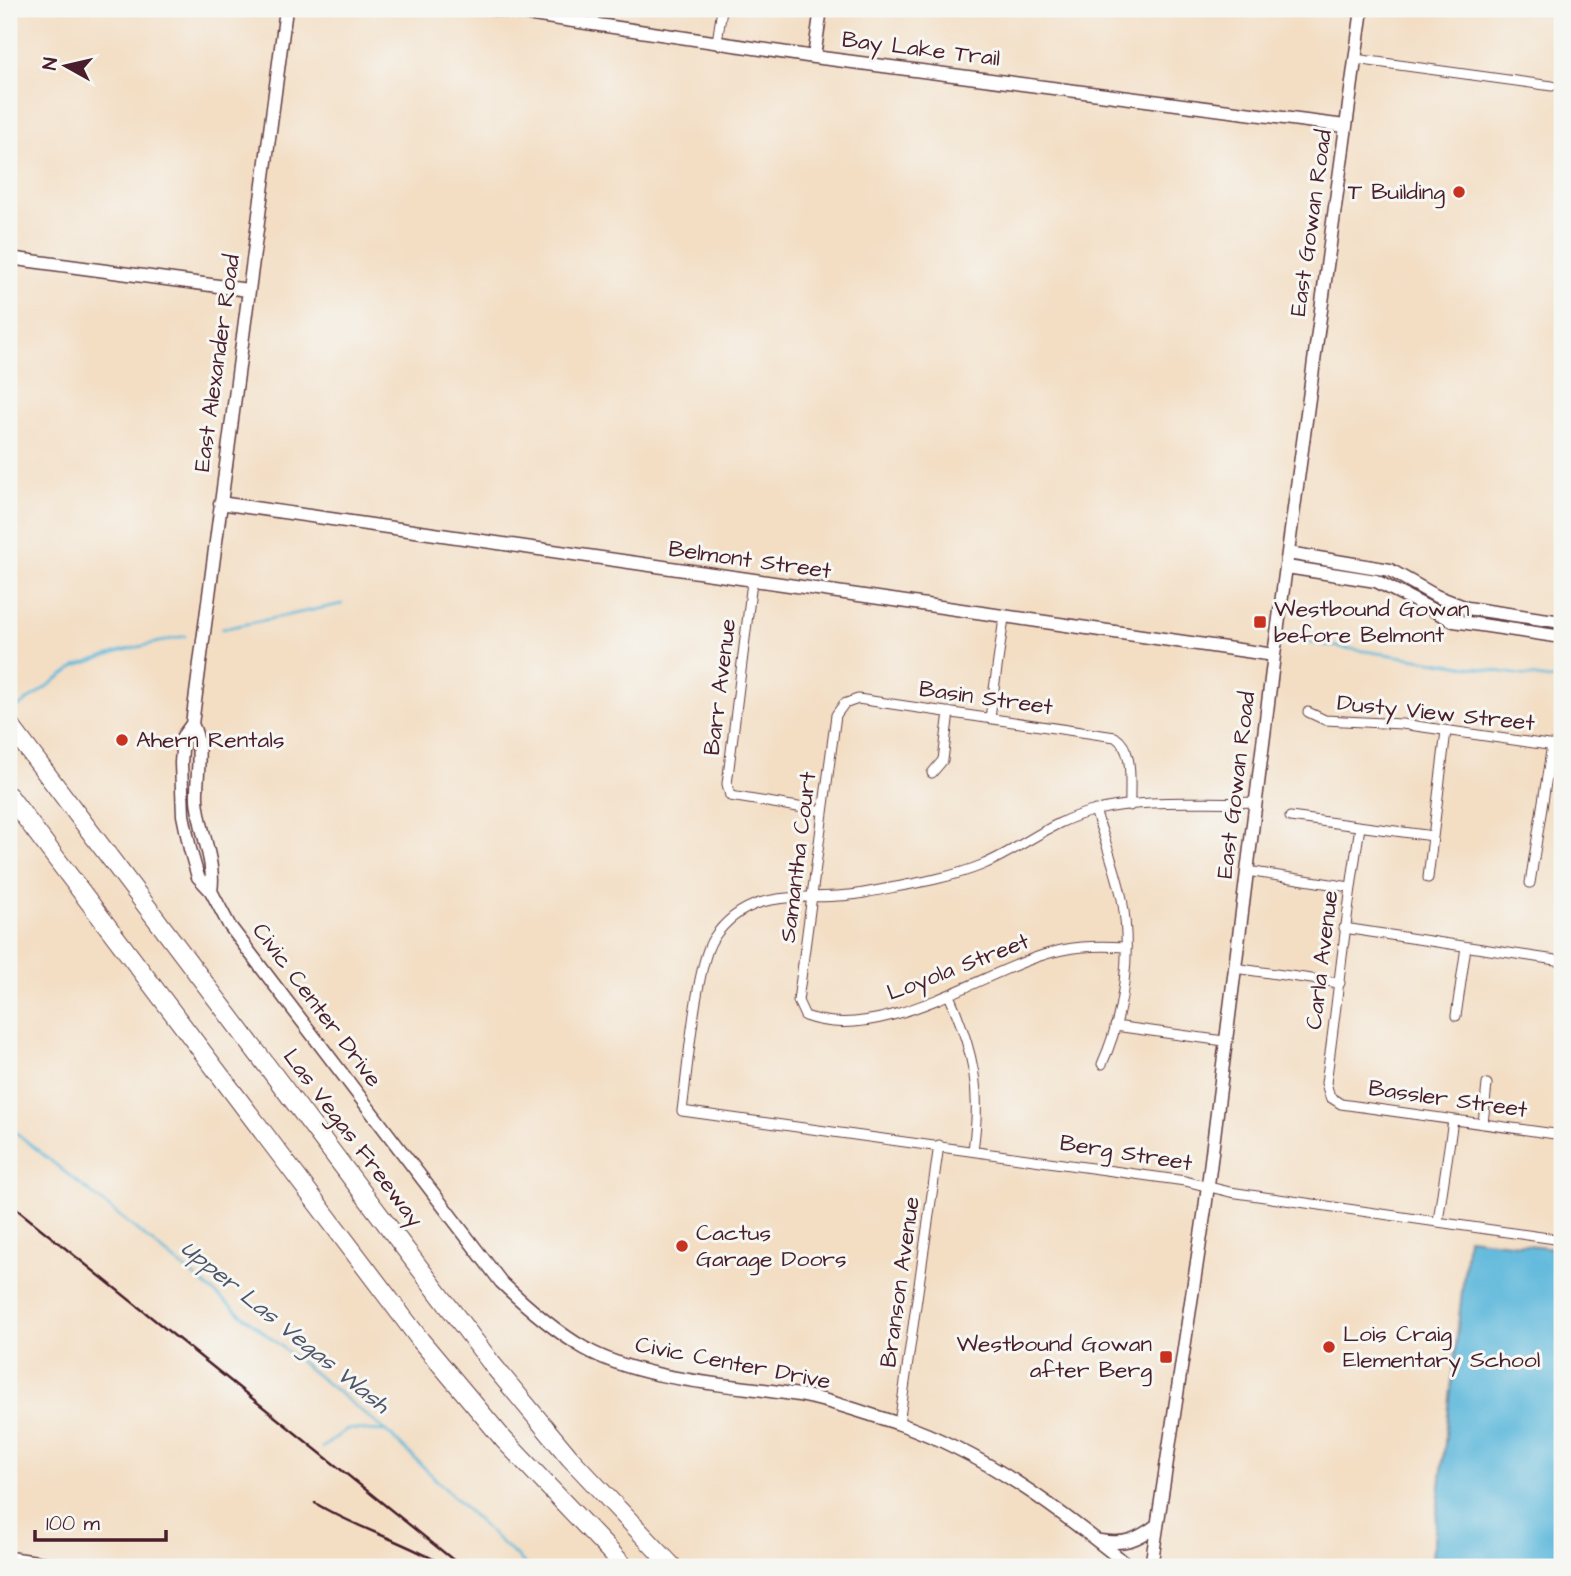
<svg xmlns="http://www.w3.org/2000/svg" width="1571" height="1576" font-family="'Architects Daughter',sans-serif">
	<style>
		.water { fill: #5db8db; stroke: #546c83; stroke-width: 2 }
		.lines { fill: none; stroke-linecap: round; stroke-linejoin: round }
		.stream { stroke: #5db8db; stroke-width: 2.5 }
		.minor-casing { stroke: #633c42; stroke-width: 11 }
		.tertiary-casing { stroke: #633c42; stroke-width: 15 }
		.secondary-casing { stroke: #633c42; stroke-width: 15 }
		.motorway-casing { stroke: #633c42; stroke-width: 20 }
		.minor { stroke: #fff; stroke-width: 9 }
		.tertiary { stroke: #fff; stroke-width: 12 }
		.secondary { stroke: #fff; stroke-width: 12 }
		.motorway { stroke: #fff; stroke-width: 18 }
		.rail { stroke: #4a1f2b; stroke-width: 2.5 }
		.poi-dot { fill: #c8321e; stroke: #f6f6f2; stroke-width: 2.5 }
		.labels { text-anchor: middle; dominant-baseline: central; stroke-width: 6; stroke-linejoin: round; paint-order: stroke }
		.street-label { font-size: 23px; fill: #4a1f2b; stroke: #f6f6f2 }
		.poi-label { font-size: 23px; fill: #4a1f2b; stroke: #f6f6f2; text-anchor: start }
		.water-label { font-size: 24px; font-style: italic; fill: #515569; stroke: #f6f6f2 }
	</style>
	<rect width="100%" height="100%" fill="#f6f6f2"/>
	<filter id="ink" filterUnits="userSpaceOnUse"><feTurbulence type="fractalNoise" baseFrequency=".0143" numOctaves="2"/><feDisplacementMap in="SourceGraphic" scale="14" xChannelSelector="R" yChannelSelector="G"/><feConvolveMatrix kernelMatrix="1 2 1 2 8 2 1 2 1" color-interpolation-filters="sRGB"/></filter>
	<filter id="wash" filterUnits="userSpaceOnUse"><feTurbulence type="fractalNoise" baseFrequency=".00686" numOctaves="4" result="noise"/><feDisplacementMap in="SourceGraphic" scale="28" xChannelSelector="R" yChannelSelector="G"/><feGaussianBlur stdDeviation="1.57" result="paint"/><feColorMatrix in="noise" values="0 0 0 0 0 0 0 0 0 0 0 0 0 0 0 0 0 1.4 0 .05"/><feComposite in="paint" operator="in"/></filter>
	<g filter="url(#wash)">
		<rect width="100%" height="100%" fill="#f3dec4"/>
		<path class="water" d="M1468 1238 1562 1249V1567H1431Z"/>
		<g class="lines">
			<path class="stream" d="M222 629 342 604
				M1292 640 1562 681
				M18 707 76 666 121 651 185 636
				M9 1127 386 1431C435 1476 478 1525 529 1567
				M322 1448 347 1429 385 1431"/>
		</g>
	</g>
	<g filter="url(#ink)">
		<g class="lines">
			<g class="minor-casing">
				<path id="minor" d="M717 42 722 9
					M1355 59 1552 86
					M752 582 727 784 730 796 823 811
					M1308 712 1325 720 1402 724 1562 747
					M990 718 1004 618
					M932 773 943 760 949 712
					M1256 802C1204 804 1147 798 1097 810 1051 820 1023 848 982 865 945 880 903 885 864 893 809 904 752 881 713 939 696 965 687 1074 682 1111L1185 1181 1230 1192 1562 1240
					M1095 810C1104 839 1116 869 1122 899 1132 951 1124 1016 1102 1064
					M1290 817 1433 836
					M1360 827C1346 912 1338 997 1326 1083L1330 1097 1341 1104 1562 1135
					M1247 871 1350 887
					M1428 878 1446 731
					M1530 883 1552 745
					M1344 928 1562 961
					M1125 947C1096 945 1069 946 1040 956 973 978 878 1043 805 1016L798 1001 836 715 844 704 858 699 1115 737C1135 750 1129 784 1130 806
					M1234 968 1340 983
					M949 995C973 1050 982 1090 973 1150
					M1456 1016 1466 947
					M1115 1026 1224 1041
					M1483 1124 1487 1084
					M1438 1221 1453 1120
					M899 1424 939 1145"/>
			</g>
			<g class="tertiary-casing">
				<path id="tertiary" d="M286 9 192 724 183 736 181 763 183 815 190 849 198 877 211 891 229 925 257 962 501 1282C527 1307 553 1330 584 1348 646 1383 736 1384 805 1396 836 1402 867 1414 897 1423 985 1453 1059 1509 1130 1567
					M492 9 814 57 1345 126
					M814 57 821 9
					M9 258 248 290
					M220 503 1274 655
					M1288 553 1390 570 1436 596 1467 608 1562 622
					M1287 567 1376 581 1454 621 1562 637
					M192 724C204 747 196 774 197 799 199 830 216 862 211 891
					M1100 1541C1124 1545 1137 1540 1157 1525
					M1151 1567 1205 1209 1274 655 1362 9"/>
			</g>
			<g class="secondary-casing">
				<path id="secondary" d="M9 1558 73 1567"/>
			</g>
			<g class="motorway-casing">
				<path id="motorway" d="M9 724 492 1364 570 1458 673 1567
					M9 796 421 1341 504 1440 625 1567"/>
			</g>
			<use href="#minor" class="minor"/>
			<use href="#tertiary" class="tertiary"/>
			<use href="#secondary" class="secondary"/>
			<use href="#motorway" class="motorway"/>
			<path class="rail" d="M9 1203 462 1567
				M315 1503C357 1529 405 1541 447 1567"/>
		</g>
	</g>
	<g class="poi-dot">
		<circle cx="1459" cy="192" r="7"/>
		<rect x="1253" y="615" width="14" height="14" rx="3.5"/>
		<circle cx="122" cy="740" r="7"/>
		<circle cx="682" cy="1246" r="7"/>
		<circle cx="1329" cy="1347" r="7"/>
		<rect x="1159" y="1350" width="14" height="14" rx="3.5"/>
	</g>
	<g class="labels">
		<g class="street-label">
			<text transform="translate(921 49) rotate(7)">Bay Lake Trail</text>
			<text transform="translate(1311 223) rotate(-82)">East Gowan Road</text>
			<text transform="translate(217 363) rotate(-82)">East Alexander Road</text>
			<text transform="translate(750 560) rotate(8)">Belmont Street</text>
			<text transform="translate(720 687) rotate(-83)">Barr Avenue</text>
			<text transform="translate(986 698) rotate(8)">Basin Street</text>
			<text transform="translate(1436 713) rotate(6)">Dusty View Street</text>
			<text transform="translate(1236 785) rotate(-83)">East Gowan Road</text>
			<text transform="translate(798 857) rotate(-83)">Samantha Court</text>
			<text transform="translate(1322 960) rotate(-83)">Carla Avenue</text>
			<text transform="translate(958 967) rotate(-21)">Loyola Street</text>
			<text transform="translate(317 1005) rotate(53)">Civic Center Drive</text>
			<text transform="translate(1448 1099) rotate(8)">Bassler Street</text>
			<text transform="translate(353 1138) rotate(53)">Las Vegas Freeway</text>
			<text transform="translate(1126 1153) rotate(9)">Berg Street</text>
			<text transform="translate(900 1282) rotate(-82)">Branson Avenue</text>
			<text transform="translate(733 1363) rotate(11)">Civic Center Drive</text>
		</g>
		<g class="poi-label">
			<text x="1445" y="192" text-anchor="end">T Building</text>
			<text x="1274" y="609">Westbound Gowan<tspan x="1274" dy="26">before Belmont</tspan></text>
			<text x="136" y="740">Ahern Rentals</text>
			<text x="696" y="1233">Cactus<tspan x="696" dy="26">Garage Doors</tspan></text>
			<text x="1343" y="1334">Lois Craig<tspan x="1343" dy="26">Elementary School</tspan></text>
			<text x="1152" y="1344" text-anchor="end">Westbound Gowan<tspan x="1152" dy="26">after Berg</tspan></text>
		</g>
		<g class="water-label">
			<text transform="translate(285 1327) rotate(39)">Upper Las Vegas Wash</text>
		</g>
	</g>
	<rect width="1571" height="1576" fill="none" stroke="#f6f6f2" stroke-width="35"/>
	<g transform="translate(66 66) rotate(278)" stroke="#f6f6f2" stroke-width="5" paint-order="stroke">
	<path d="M0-5L12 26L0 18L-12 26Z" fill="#4a1f2b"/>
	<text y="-10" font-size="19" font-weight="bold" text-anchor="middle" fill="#4a1f2b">N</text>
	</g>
	<path d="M35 1530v10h131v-10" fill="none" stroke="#4a1f2b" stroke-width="3.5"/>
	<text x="46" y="1530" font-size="21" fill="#4a1f2b" stroke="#f6f6f2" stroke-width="5" paint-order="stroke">100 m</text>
</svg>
